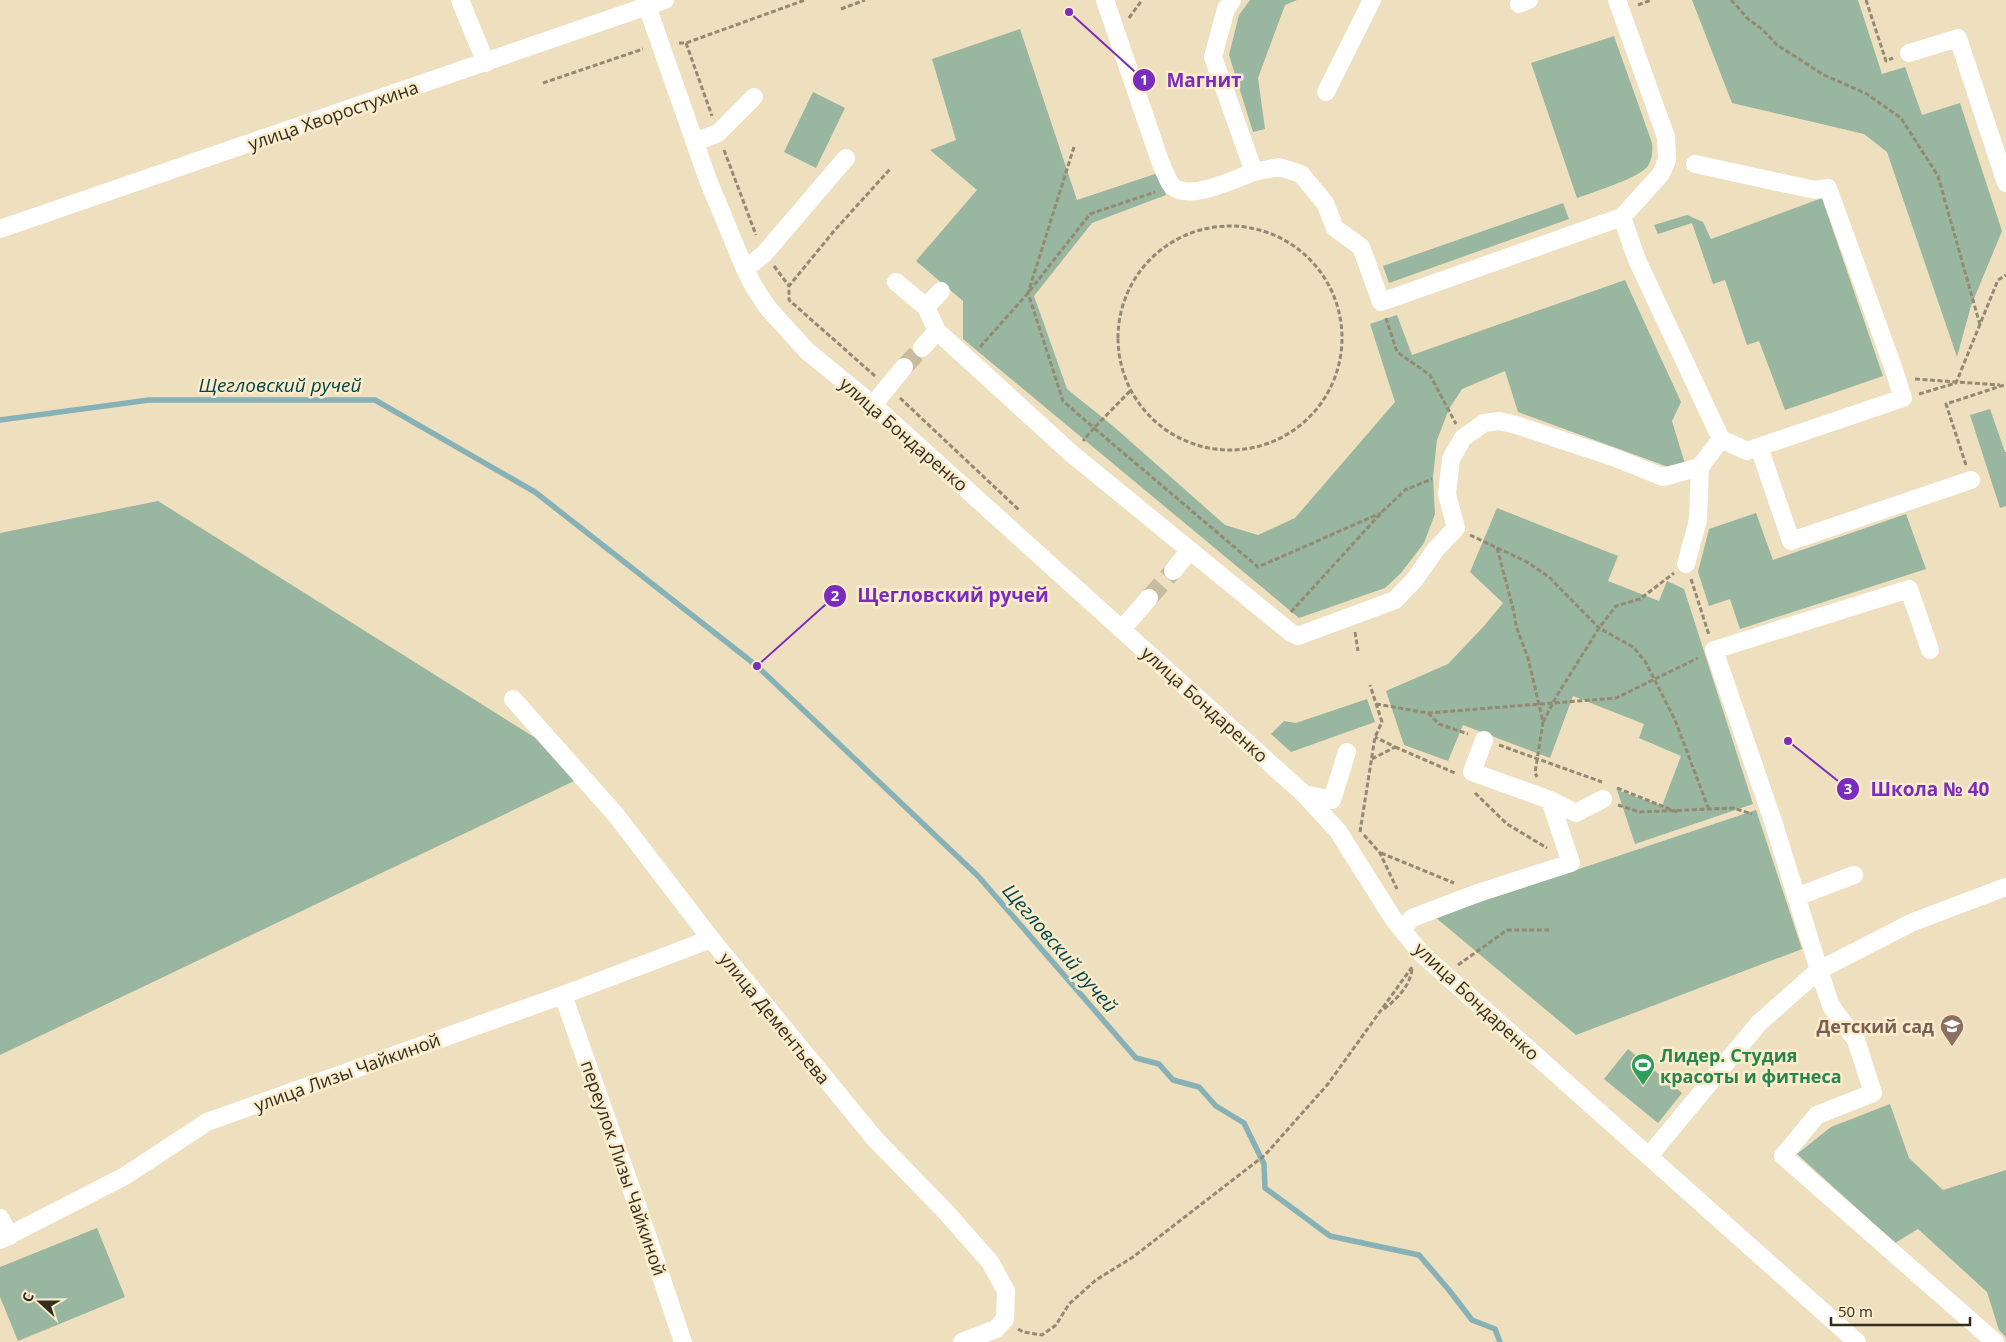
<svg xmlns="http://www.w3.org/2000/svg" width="2006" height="1342" font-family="'Open Sans',sans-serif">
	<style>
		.green { fill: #98b6a0 }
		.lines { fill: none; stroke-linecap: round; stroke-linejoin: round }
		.stream { stroke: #86b1b6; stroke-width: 5.5 }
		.minor-tunnel { stroke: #c9bb9e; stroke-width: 18; stroke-dasharray: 18 9; stroke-linecap: butt }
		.path { stroke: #948972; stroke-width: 3; stroke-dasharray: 5 2.5; stroke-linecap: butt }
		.minor { stroke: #fff; stroke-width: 18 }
		.labels { text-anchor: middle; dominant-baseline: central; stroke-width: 5; stroke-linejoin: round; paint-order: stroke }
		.street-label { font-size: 18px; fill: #332d20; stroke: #fbeccb }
		.education-label { font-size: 18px; font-weight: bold; fill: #785e54; stroke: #fbeccb; text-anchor: end }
		.leisure-label { font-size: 18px; font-weight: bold; fill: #27864d; stroke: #fbeccb; text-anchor: start }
		.water-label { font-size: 19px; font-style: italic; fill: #00454b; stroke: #fbeccb }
		.leader { fill: none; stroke: #7b2cbf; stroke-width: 2 }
		.callout-dot { fill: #7b2cbf; stroke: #fbeccb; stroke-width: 2 }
		.mark-label { font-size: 15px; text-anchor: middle; font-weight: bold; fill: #fff }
		.callout-label { font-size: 19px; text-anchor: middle; font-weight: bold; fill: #7b2cbf; stroke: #fbeccb; stroke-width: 5; stroke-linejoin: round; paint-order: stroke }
	</style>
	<rect width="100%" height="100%" fill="#eedfbe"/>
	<path class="green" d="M1250 0H1297L1285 5 1258 78 1265 129 1253 132 1229 55 1239 15Z
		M1692 0H1858L1882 74 1905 67 1922 115 1960 103 2002 231 1971 306 1957 357 1887 152 1864 134 1732 103Z
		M1020 29 1077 200 1158 173 1166 195 1092 223 1034 296 1067 389 1113 426 1225 525 1258 535 1295 518 1395 402 1370 324 1397 315 1412 355 1625 280 1681 402 1672 421 1685 464 1671 468 1518 412 1505 371 1462 389 1449 409 1437 440 1433 477 1435 514 1424 543 1401 573 1385 588 1299 618 963 339V301L916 261 977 190 930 150 956 140 932 59Z
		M1614 36 1652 143C1653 152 1652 159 1648 166 1641 177 1591 193 1577 198L1531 63Z
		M813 92 845 108 816 168 784 152Z
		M1822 198 1883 376 1785 410 1759 341 1747 345 1725 280 1713 284 1692 223 1658 234 1654 225 1687 215 1703 222 1711 239Z
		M1563 203 1569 219 1389 283 1383 266Z
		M1990 409 2005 452H2006V506L2000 508 1970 415Z
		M158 501 591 773 0 1055V533Z
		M1497 508 1618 556 1608 581 1659 601 1667 581 1684 589 1753 804 1635 844 1617 790 1662 806 1681 756 1639 738 1644 724 1573 696 1550 758 1463 725 1448 761 1404 745 1386 691 1448 664 1484 626 1503 603 1470 572Z
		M1756 513 1773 560 1906 514 1926 569 1740 629 1730 599 1709 606 1698 572 1709 529Z
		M1367 699 1375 722 1291 752 1271 734 1284 721 1296 723Z
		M1756 810 1802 949 1576 1035 1435 917Z
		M1628 1049 1682 1093 1658 1123 1604 1079Z
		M1890 1104 1909 1158 1943 1190 2006 1170V1337L1999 1330 1987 1292 1918 1229 1895 1243 1797 1154 1831 1127Z
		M97 1228 125 1297 18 1341 0 1297V1267Z"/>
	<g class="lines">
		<path class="stream" d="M0 420 149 400H375L535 492 757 666 978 876 1136 1058 1159 1064 1173 1080 1199 1087 1216 1106 1244 1123 1264 1164 1265 1188 1330 1236 1419 1255 1449 1290 1472 1320 1495 1329 1500 1342"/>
		<path class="minor-tunnel" d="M904 367 922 348
			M1149 598 1173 571"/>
		<path class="path" d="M1731 0 1749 20 1762 29 1777 45 1824 75 1867 94 1901 118 1938 176 1980 325
			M1866 0 1886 61 1893 58
			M1638 5 1651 0
			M841 9 865 0
			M1129 18 1142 0
			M679 43H686L805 0
			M686 43 712 116
			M543 83 643 49
			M1074 147 1028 293 1063 401 1094 428 1083 441
			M724 150 756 235
			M1118 338a112 112 0 1 1 224 0a112 112 0 1 1-224 0Z
			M774 266 789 286
			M1386 318 1397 352 1430 375 1456 424
			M980 347 1028 293 1090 214 1155 192
			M875 376 789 300V286L834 231 891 168
			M1915 379 2000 385
			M1130 391 1094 428 1258 567 1381 513
			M1919 394 1956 383 1998 280 2006 275
			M900 398 1019 510
			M1966 465 1946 404 2004 385
			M1470 535 1527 562 1549 577 1599 628 1633 647 1645 661 1675 720 1709 810
			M1497 548 1514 612 1516 626 1528 658 1543 722 1535 773 1537 777
			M1691 579 1709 635
			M1291 612 1381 513 1405 490 1432 479
			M1355 632 1358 651
			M1376 704 1428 713 1616 698 1698 658
			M1428 713 1439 724 1468 734
			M1543 722 1556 697 1599 628 1616 606 1640 599 1674 573
			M1499 745 1602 782
			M1395 747 1455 773
			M1372 759 1395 747 1375 737
			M1617 788 1677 812
			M1475 793 1507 824 1547 848
			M1618 805 1640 812 1733 808 1752 814
			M1360 832 1375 737 1382 722 1370 685
			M1364 835 1380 853 1397 889
			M1381 853 1454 883
			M1458 965 1507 930H1552
			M1384 1009C1397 999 1410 986 1412 969
			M1018 1329 1023 1332 1042 1335 1056 1325 1069 1304 1096 1280 1133 1257 1265 1155 1328 1084 1412 967"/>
		<path class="minor" d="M460 0 486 63
			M1105 0 1160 161C1163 168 1167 180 1172 186 1190 202 1234 179 1254 172L1213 57 1226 9 1232 0
			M1519 4 1529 0
			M647 6 708 180 745 269 754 287 768 308 807 351 873 405 1304 794 1338 831 1394 920 1422 954 1857 1342
			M1909 53 1958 38 2006 183
			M1326 92 1372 0
			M695 142 718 133 754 97
			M1695 164 1815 190 1828 188 1892 364 1903 398 1747 451 1721 439
			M1254 172 1279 167 1301 174 1325 203 1335 228 1361 247 1381 302 1622 217 1661 174 1667 160 1666 137 1617 0
			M0 229 665 0
			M745 269 764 254 846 158
			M896 282 926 307 937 331
			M926 307 941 291
			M922 348 937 331 1072 454 1290 632 1298 636 1395 600 1415 579 1436 549 1456 528 1447 494 1451 459 1463 438 1484 423 1499 421 1516 425 1613 457 1663 477 1700 467 1721 439 1637 260 1622 217
			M873 405 904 367
			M1759 447 1791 541 1971 480
			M1686 564 1698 520 1700 467
			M1173 571 1190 550
			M1122 629 1149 598
			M513 699 616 815 711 939 875 1139 946 1212 990 1262 1006 1291 1005 1319 996 1329 962 1342
			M1304 794 1332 800 1347 752
			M1550 800 1576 813 1603 799
			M1796 897 1854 875
			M1402 929 1412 918 1478 893 1571 863 1550 800 1472 772 1484 740
			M563 995 637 1205 683 1342
			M1649 1156 1759 1023 1819 970 1773 821 1714 650 1909 589 1930 650
			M0 1218 10 1236
			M0 1240 125 1176 207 1122 563 995 711 939
			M1995 1342 1783 1156 1817 1115 1873 1093 1856 1040 1831 1006 1819 970 1913 922 2006 887"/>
	</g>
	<defs>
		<g id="school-pin" transform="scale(1.25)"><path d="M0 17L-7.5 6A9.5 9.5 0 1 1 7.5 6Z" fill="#8d6e63" stroke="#fbeccb"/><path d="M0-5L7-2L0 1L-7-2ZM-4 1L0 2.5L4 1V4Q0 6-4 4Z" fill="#fff"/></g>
		<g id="stadium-pin" transform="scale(1.25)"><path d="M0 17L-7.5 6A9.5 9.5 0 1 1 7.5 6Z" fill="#2e9e5b" stroke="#fbeccb"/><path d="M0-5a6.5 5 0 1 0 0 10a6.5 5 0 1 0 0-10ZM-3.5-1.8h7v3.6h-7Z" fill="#fff"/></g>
	</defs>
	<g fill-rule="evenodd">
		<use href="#school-pin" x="1952" y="1026"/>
		<use href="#stadium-pin" x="1643" y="1065"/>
	</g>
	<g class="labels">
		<g class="street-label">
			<text transform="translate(333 115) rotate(-19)">улица Хворостухина</text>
			<text transform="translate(904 434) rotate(41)">улица Бондаренко</text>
			<text transform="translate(1205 704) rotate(42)">улица Бондаренко</text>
			<text transform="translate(1477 1001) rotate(43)">улица Бондаренко</text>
			<text transform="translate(775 1018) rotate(51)">улица Дементьева</text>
			<text transform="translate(347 1072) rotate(-20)">улица Лизы Чайкиной</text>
			<text transform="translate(624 1168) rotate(71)">переулок Лизы Чайкиной</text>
		</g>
		<g class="education-label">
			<text x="1934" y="1026">Детский сад</text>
		</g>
		<g class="leisure-label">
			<text x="1660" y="1055">Лидер. Студия<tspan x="1660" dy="21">красоты и фитнеса</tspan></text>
		</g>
		<g class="water-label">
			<text x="280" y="385">Щегловский ручей</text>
			<text transform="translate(1060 948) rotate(49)">Щегловский ручей</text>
		</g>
	</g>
	<path class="leader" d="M1069 12L1144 80M757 666L835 596M1788 741L1848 789"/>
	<g class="callout-dot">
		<circle cx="1069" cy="12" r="5"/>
		<circle cx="757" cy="666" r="5"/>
		<circle cx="1788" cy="741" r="5"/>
		<circle cx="1144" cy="80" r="12"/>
		<circle cx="835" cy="596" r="12"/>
		<circle cx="1848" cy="789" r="12"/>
	</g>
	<g class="mark-label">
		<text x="1144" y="85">1</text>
		<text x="835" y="601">2</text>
		<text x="1848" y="794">3</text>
	</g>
	<g class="callout-label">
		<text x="1204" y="87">Магнит</text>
		<text x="953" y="602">Щегловский ручей</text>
		<text x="1930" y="796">Школа № 40</text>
	</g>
	<g transform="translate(40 1302) rotate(291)" stroke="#fbeccb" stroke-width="4" paint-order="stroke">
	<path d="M0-4L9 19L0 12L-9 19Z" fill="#332d20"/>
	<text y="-8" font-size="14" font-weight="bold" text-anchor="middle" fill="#332d20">С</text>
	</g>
	<path d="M1831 1317v8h139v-8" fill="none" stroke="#332d20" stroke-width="2.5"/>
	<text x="1838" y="1317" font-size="15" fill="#332d20" stroke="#fbeccb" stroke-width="4" paint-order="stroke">50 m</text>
</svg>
